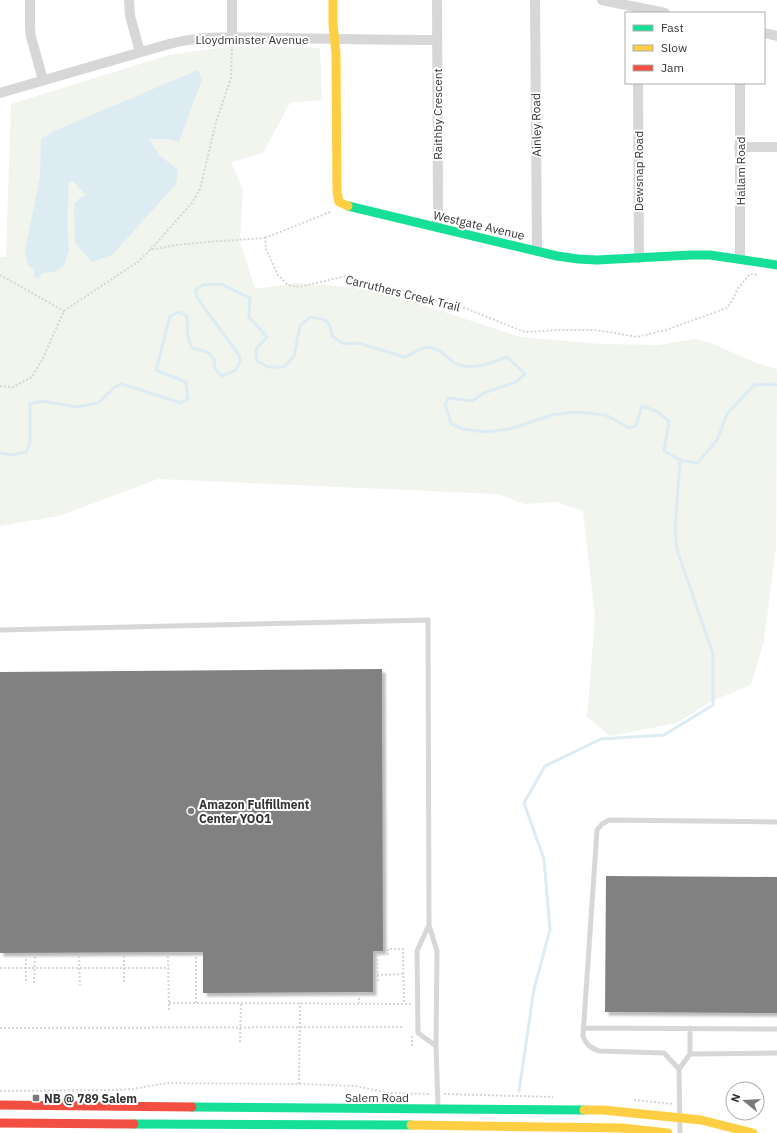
<svg xmlns="http://www.w3.org/2000/svg" width="777" height="1133" font-family="'IBM Plex Sans',sans-serif">
	<style>
		.green { fill: #f1f5ed }
		.water { fill: #ddebf3 }
		.lines { fill: none; stroke-linecap: round; stroke-linejoin: round }
		.stream { stroke: #ddebf3; stroke-width: 3 }
		.building { fill: #818181; filter: url(#shadow) }
		.path { stroke: #d6d6d6; stroke-width: 2; stroke-dasharray: 2 2; stroke-linecap: butt }
		.lane { stroke: #d7d7d7; stroke-width: 5 }
		.street { stroke: #d7d7d7; stroke-width: 10 }
		.fast { stroke: #16e098; stroke-width: 9 }
		.slow { stroke: #ffcf43; stroke-width: 9 }
		.jam { stroke: #f24e42; stroke-width: 9 }
		.poi-dot { fill: #7a7a7a; stroke: #fff; stroke-width: 1.5 }
		.labels { text-anchor: middle; dominant-baseline: central; stroke-width: 4; stroke-linejoin: round; paint-order: stroke }
		.street-label { font-size: 12px; fill: #333; stroke: #fff }
		.poi-label { font-size: 12px; font-weight: bold; fill: #333; stroke: #fff; text-anchor: start }
	</style>
	<defs>
		<filter id="shadow"><feDropShadow dx="3.5" dy="3.5" stdDeviation="1" flood-color="#0004"/></filter>
	</defs>
	<rect width="100%" height="100%" fill="#fff"/>
	<path class="green" d="M231 46 320 48 322 100 290 103 263 153 231 162 243 190 240 241 255 289 296 283 375 289 520 337 601 344 658 345 695 339 711 343 756 363 777 369 776 547 764 641 751 685 710 702 677 723 610 736 587 717 595 618 583 511 556 502 524 504 498 494 158 479 59 516 0 526V257H6L11 104 169 55Z"/>
	<path class="water" d="M198 70 202 79 179 142 166 139H149L159 155 178 170 176 184 112 255 92 262 75 243 74 204 80 198 86 195 73 181 69 182 67 225 69 250 64 266 54 272 43 273 38 278 34 277V270L28 265 25 250 40 177 41 139 54 131Z"/>
	<g class="lines">
		<path class="stream" d="M0 453 12 455 26 452 30 443V404L42 401 77 407 98 403 115 387 122 384 181 403 188 399 186 382 156 370 170 316 179 312 187 316 188 338 192 348 208 352 215 360 214 368 222 376 236 370 240 361 239 355 198 299 195 290 203 285 221 284 250 298 249 317 267 337 256 349 257 361 268 367H284L294 356 300 326 310 317C326 320 330 318 332 336L344 344 358 343 405 357C411 355 423 347 428 347 439 348 444 355 452 361 467 373 491 363 507 357L525 374 516 382 484 393 472 401 449 398 445 404 451 424 463 429 485 432 510 429 552 415 575 412 606 415 629 428 636 426 642 406 656 411 669 421 664 451 680 460 697 463 717 440 727 414 754 385 773 384 777 385
			M519 1091 534 989 550 930 544 859 524 803 545 766 601 739 664 735 713 705V654L677 550 675 530 680 460"/>
	</g>
	<path class="building" d="M382 669 383 951H373V992L203 993V952L0 953V672Z
		M606 876 777 877V1013L605 1012Z"/>
	<g class="lines">
		<path class="path" d="M265 238 330 212 331 210
			M151 249 192 203 200 189 216 122 231 78 232 46
			M0 275 64 311
			M0 386 13 387 32 377 43 358 64 311 139 261 150 250 176 245 207 242 265 238 266 249 278 275 288 285 299 287 346 276 462 307 525 332 560 330H594L615 333 637 337 666 330 727 308 733 299 738 288 750 274 758 275
			M26 955V983
			M79 956 80 985
			M124 956V983
			M168 956 169 1010
			M196 957V1003
			M0 968H169
			M377 975 403 974
			M378 981 377 955 388 954V949H403L404 1004
			M34 983 35 957
			M359 994V1003
			M169 1003 412 1004
			M0 1028 404 1027
			M412 1036V1046
			M240 1042 241 1003
			M299 1084 300 1003
			M0 1091 116 1090 132 1089 168 1083 299 1084 356 1086 388 1093 431 1094
			M444 1094 553 1097
			M634 1100 673 1104"/>
		<path class="lane" d="M0 630 428 620 429 925 437 951 436 1046 438 1107
			M429 925 417 951 418 1033 436 1046
			M583 1028 777 1029
			M690 1054 777 1053
			M679 1069 664 1053 599 1051C591 1048 586 1045 583 1036L597 830 602 824 609 820 777 822
			M680 1133 679 1069 690 1054V1028"/>
		<path class="street" d="M30 0V28L31 37 43 80
			M129 0 130 16 140 52
			M437 0 438 210 437 227
			M535 0 537 251
			M602 0 665 13
			M764 33 777 36
			M232 38V0
			M638 83 639 258
			M740 83V259
			M0 93 169 44C206 34 245 38 284 38 335 39 385 40 436 40
			M739 147H777"/>
		<path class="fast" d="M348 206 557 256 578 259 597 260 691 255H710L777 265
			M192 1107 584 1110
			M134 1124 411 1125"/>
		<path class="slow" d="M333 0V24L336 54 337 192 339 202 348 206
			M584 1110H603L701 1120 753 1133
			M411 1125 622 1128 668 1133"/>
		<path class="jam" d="M0 1105 192 1107
			M0 1123 134 1124"/>
	</g>
	<g class="poi-dot">
		<circle cx="191" cy="811" r="4"/>
		<rect x="32" y="1094" width="8" height="8" rx="2"/>
	</g>
	<g class="labels">
		<g class="street-label">
			<text x="252" y="39">Lloydminster Avenue</text>
			<text transform="translate(437 114) rotate(-90)">Raithby Crescent</text>
			<text transform="translate(536 125) rotate(-91)">Ainley Road</text>
			<text transform="translate(638 171) rotate(-90)">Dewsnap Road</text>
			<text transform="translate(740 171) rotate(-90)">Hallam Road</text>
			<text transform="translate(479 225) rotate(13)">Westgate Avenue</text>
			<text transform="translate(403 293) rotate(14)">Carruthers Creek Trail</text>
			<text x="377" y="1097">Salem Road</text>
		</g>
		<g class="poi-label">
			<text x="199" y="804">Amazon Fulfillment<tspan x="199" dy="14">Center YOO1</tspan></text>
			<text x="44" y="1098">NB @ 789 Salem</text>
		</g>
	</g>
	<rect x="625" y="12" width="140" height="72" fill="#ffffff" stroke="#adadad"/>
	<rect x="633" y="25" width="20" height="6" fill="#16e098" stroke="#adadad"/>
	<text x="661" y="32" font-size="12" fill="#333333">Fast</text>
	<rect x="633" y="45" width="20" height="6" fill="#ffcf43" stroke="#adadad"/>
	<text x="661" y="52" font-size="12" fill="#333333">Slow</text>
	<rect x="633" y="65" width="20" height="6" fill="#f24e42" stroke="#adadad"/>
	<text x="661" y="72" font-size="12" fill="#333333">Jam</text>
	<g transform="translate(745 1101) rotate(288)"><circle r="19" fill="#ffffff" stroke="#adadad"/>
	<path d="M0-3L7 15L0 10L-7 15Z" fill="#7a7a7a"/>
	<text y="-6" font-size="11" font-weight="bold" text-anchor="middle" fill="#333333">N</text>
	</g>
</svg>
